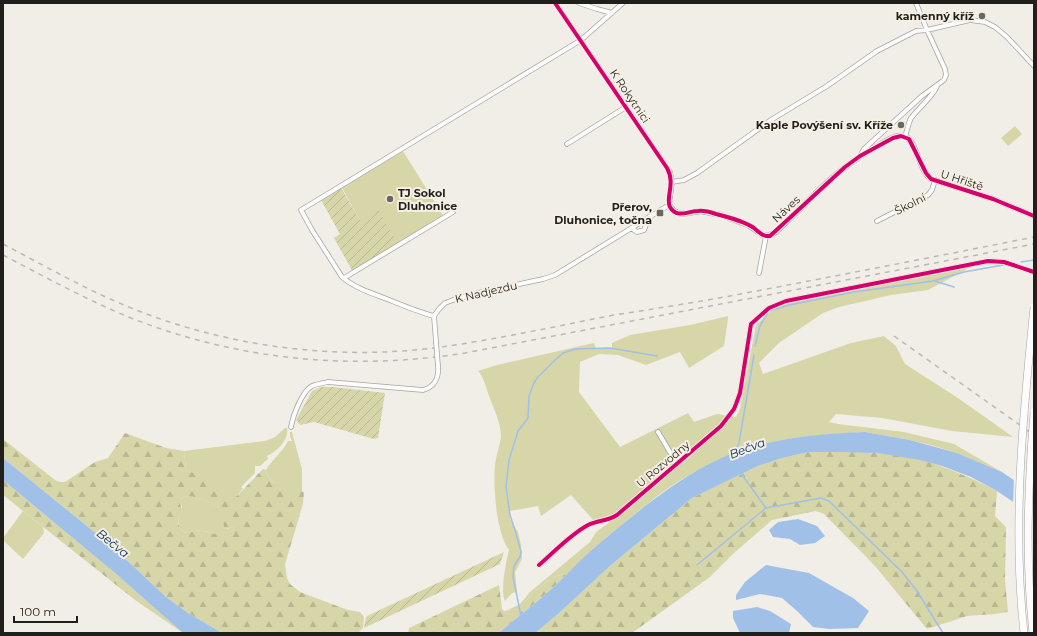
<svg xmlns="http://www.w3.org/2000/svg" width="1037" height="636" font-family="Montserrat,sans-serif">
	<style>
		.grass { fill: #d6d6a9 }
		.forest { fill: url(#forest-firs); fill-rule: evenodd }
		.garden { fill: url(#garden-furrows) }
		.water { fill: #a1c0e8 }
		.pier { fill: #f1eee8 }
		.lines { fill: none; stroke-linecap: round; stroke-linejoin: round }
		.stream { stroke: #a1c0e8; stroke-width: 1.5 }
		.minor-casing { stroke: #a7a5a0; stroke-width: 5.5 }
		.tertiary-casing { stroke: #a7a5a0; stroke-width: 6 }
		.minor { stroke: #fdfcfc; stroke-width: 4 }
		.tertiary { stroke: #fdfcfc; stroke-width: 4.5 }
		.rail { stroke: #b9b8b7; stroke-width: 1.5; stroke-dasharray: 5 5; stroke-linecap: butt }
		.minor-bridge-casing { stroke: #a7a5a0; stroke-width: 5.5; stroke-linecap: butt }
		.motorway-bridge-casing { stroke: #a7a5a0; stroke-width: 8; stroke-linecap: butt }
		.minor-bridge { stroke: #fdfcfc; stroke-width: 4 }
		.motorway-bridge { stroke: #fdfcfc; stroke-width: 7 }
		.cycleway-casing { stroke: #f5efe4; stroke-width: 6 }
		.cycleway { stroke: #d6006c; stroke-width: 4 }
		.poi-dot { fill: #6a6763; stroke: #f5efe4; stroke-width: 1.5 }
		.labels { text-anchor: middle; dominant-baseline: central; stroke-width: 4; stroke-linejoin: round; paint-order: stroke }
		.poi-label { font-size: 11px; font-weight: bold; fill: #211f1b; stroke: #f5efe4; text-anchor: end }
		.street-label { font-size: 11px; fill: #211f1b; stroke: #f5efe4 }
		.water-label { font-size: 12px; font-style: italic; fill: #002b5f; stroke: #f5efe4 }
	</style>
	<defs>
		<pattern id="forest-firs" width="22" height="20" patternUnits="userSpaceOnUse"><rect width="22" height="20" fill="#d6d6a9"/><path d="M5 1l3.5 6h-7zM16 11l3.5 6h-7z" fill="#b7b791"/></pattern>
		<pattern id="garden-furrows" width="10" height="10" patternUnits="userSpaceOnUse"><rect width="10" height="10" fill="#d6d6a9"/><path d="M-1 1l2-2M0 10L10 0M9 11l2-2" fill="none" stroke="#b7b791"/></pattern>
	</defs>
	<rect width="100%" height="100%" fill="#f1eee8"/>
	<path class="grass" d="M1015 126 1022 134 1008 146 1001 138Z
		M403 151 444 217 399 244 360 220 342 188Z
		M969 268 928 290 891 295 839 307 823 313 779 343 759 363 763 374 851 343 884 336 896 346 905 364 958 398 1013 437 952 431 882 418 836 414 829 422 838 424 904 432 954 444 1002 472 957 453 934 446 910 440 865 432 831 434 793 438 750 447 704 467 682 479 661 493 609 535 566 575 563 574 554 577 537 589 519 609 506 611 520 604 530 592 590 542 596 532 610 522 605 519 594 521 571 495 541 516 538 506 510 511V519L512 523 518 532 521 545 522 559 515 572 517 592C511 592 509 597 505 601 500 591 506 562 509 550 496 533 493 486 495 464 496 455 500 446 501 437 501 423 494 409 489 396 486 388 484 377 478 371L497 365 594 343 596 349 612 348V343L630 335 690 325 728 316V319L724 346 689 368 680 352 646 365 618 355 599 354 580 362 579 392 620 447 688 413 694 422 717 414 736 417 740 409 756 325 777 306 801 300Z
		M285 428H287C289 440 278 451 267 456L268 459 260 466H255V473L241 487 243 488 237 496 230 498 225 496 194 473 186 470 184 451 265 441 275 437Z
		M290 432H292L302 469V492L291 493C281 483 270 486 266 470 272 459 283 452 288 441H292L290 437Z
		M188 496C200 497 215 503 223 513V523L227 529 232 527 234 528 232 535 227 537C213 535 202 526 187 533 174 527 179 517 182 506L180 502V499Z
		M23 511 43 527 44 533 23 559 4 541 3 538Z"/>
	<path class="forest" d="M125 433 166 448 184 451 186 470 194 473 230 498 237 496 263 469 266 470C270 488 283 481 291 493L296 490 304 492 303 504 285 564 287 578 290 584 300 592 348 610 360 612 364 617 363 628 358 633H222L188 613 166 597 114 548 3 458V439L55 480 60 482H65L95 462 108 458ZM188 496C200 497 215 503 223 513V523L225 529 232 527 234 528 232 535 227 537C213 535 202 527 187 533 177 529 176 519 182 512L180 502V499Z
		M809 452C831 452 854 451 877 452 919 455 960 472 997 491L995 516 1006 527 1005 580 1008 612 995 614 967 616 927 629 875 566 824 514 816 511 772 520 734 553 710 577 632 633H535L558 614 611 565 692 498 758 466 782 458Z
		M3 480 115 573 183 633 135 600 3 495Z
		M563 574 566 575 548 592 499 633H408L409 628 499 585 502 609 504 611 519 609 537 589 554 577Z"/>
	<path class="garden" d="M341 188 360 220 378 210 399 244 353 272 334 238 340 234 321 200Z
		M321 387H333L385 393 378 438 374 439 314 422 300 425 296 420 312 391Z
		M504 552 500 564 364 628 366 617 369 615Z"/>
	<path class="water" d="M865 432 910 440 957 453 1002 472 1034 494V516L997 491 971 477 942 466 920 460 878 453 842 452H809L782 458 758 466 692 498 611 565 558 614 535 633H499C515 619 532 606 548 592 560 581 571 570 583 558 596 546 610 534 624 523 662 492 703 461 751 447 787 437 827 433 865 432Z
		M3 458 114 548 166 597 188 613 222 633H183L115 573 3 480Z
		M798 519 817 526 825 536 815 543 800 545 790 539 773 537 769 530 778 522Z
		M766 565 809 573 853 598 869 611 858 628 829 629 813 627 797 611 782 598 760 594 736 600V595L745 582Z
		M757 607 770 611 791 624 789 633H740L733 618V611Z"/>
	<path class="pier" d="M1014 478 1034 492V518L1013 504Z"/>
	<g class="lines">
		<path class="stream" d="M1021 262 1034 260
			M935 281 954 287
			M755 346 760 326 769 311 789 305 854 292 933 281 964 272 1003 265
			M733 455 739 443 754 355
			M740 472 766 508 821 498 829 501 902 572 917 591 943 633
			M697 565 766 508
			M521 616 513 577 514 566 520 557 521 552 515 530 510 515 506 487 509 460 518 431 528 418 529 396 534 383 537 378 553 362 563 353 575 349 610 348 657 356"/>
		<g class="minor-casing">
			<path id="minor" d="M579 3 597 9 612 13
				M905 137C907 131 908 124 911 118 916 111 937 92 937 85
				M567 144 626 107
				M860 156 864 149 922 96 944 80 946 75 945 69 927 30 916 3
				M672 182 684 180 697 173 771 120 827 86 877 51 916 31 927 30 970 20 985 22 995 27 1007 37 1034 66
				M877 221 928 195 932 190 935 180
				M631 228 637 232 644 230 649 217
				M759 273 766 236
				M344 278 453 212
				M434 316C418 312 402 305 387 299 371 293 355 288 342 277L312 230 301 210 581 40 623 3
				M436 342 434 316 439 309 445 303 453 300 478 293 543 279 555 275 669 205 672 182 670 172 555 3
				M291 427C293 416 302 391 312 386 317 384 323 383 328 382L423 390C435 387 439 377 438 366
				M658 432 677 464
				M539 565C554 552 571 534 588 525 598 520 608 521 617 515L721 426 734 409 736 404 740 393 751 324 769 308 786 301 988 261 1004 262 1034 272"/>
		</g>
		<g class="tertiary-casing">
			<path id="tertiary" d="M669 205 674 211 681 214 701 211 721 215 748 225 763 235 768 236 776 232C802 208 826 180 855 160 863 154 872 149 881 144 888 140 898 133 906 137 917 143 919 170 931 179L993 199 1034 216"/>
		</g>
		<use href="#minor" class="minor"/>
		<use href="#tertiary" class="tertiary"/>
		<path class="rail" d="M3 244C41 264 78 285 117 302 165 323 215 337 266 345 324 354 383 355 441 347 499 339 557 326 614 315 653 309 692 303 730 296 831 277 933 257 1034 237
			M3 255C45 277 87 300 131 318 237 360 352 371 465 353L1034 244
			M894 336 1034 435"/>
		<g class="minor-bridge-casing">
			<path id="minor-bridge" d="M436 342 438 366"/>
		</g>
		<g class="motorway-bridge-casing">
			<path id="motorway-bridge" d="M1024 633C1012 525 1023 415 1034 307
				M1033 633C1025 559 1028 486 1034 412"/>
		</g>
		<use href="#minor-bridge" class="minor-bridge"/>
		<use href="#motorway-bridge" class="motorway-bridge"/>
		<g class="cycleway-casing">
			<path id="cycleway" d="M555 3 667 168C676 184 665 198 670 207 677 219 688 211 698 211 704 210 710 212 716 214 728 217 744 221 754 228 759 232 763 237 770 236L845 167 860 156 893 138 901 136 909 139 926 173 931 179 993 199 1034 216
				M539 565C554 552 571 534 588 525 598 520 608 521 617 515L721 426 734 409 736 404 740 393 751 324 769 308 786 301 988 261 1004 262 1034 272"/>
		</g>
		<use href="#cycleway" class="cycleway"/>
	</g>
	<g class="poi-dot">
		<circle cx="982" cy="16" r="4"/>
		<circle cx="901" cy="125" r="4"/>
		<circle cx="390" cy="199" r="4"/>
		<rect x="656" y="209" width="8" height="8" rx="2"/>
	</g>
	<g class="labels">
		<g class="poi-label">
			<text x="974" y="16">kamenný kříž</text>
			<text x="893" y="125">Kaple Povýšení sv. Kříže</text>
			<text x="398" y="193" text-anchor="start">TJ Sokol<tspan x="398" dy="13">Dluhonice</tspan></text>
			<text x="652" y="207">Přerov,<tspan x="652" dy="13">Dluhonice, točna</tspan></text>
		</g>
		<g class="street-label">
			<text transform="translate(630 96) rotate(56)">K Rokytnici</text>
			<text transform="translate(962 180) rotate(18)">U Hřiště</text>
			<text transform="translate(910 204) rotate(-27)">Školní</text>
			<text transform="translate(786 209) rotate(-43)">Náves</text>
			<text transform="translate(486 292) rotate(-13)">K Nadjezdu</text>
			<text transform="translate(663 464) rotate(-40)">U Rozvodny</text>
		</g>
		<g class="water-label">
			<text transform="translate(747 448) rotate(-21)">Bečva</text>
			<text transform="translate(113 543) rotate(39)">Bečva</text>
		</g>
	</g>
	<rect width="1037" height="636" fill="none" stroke="#211f1b" stroke-width="8"/>
	<path d="M14 616v6h63v-6" fill="none" stroke="#211f1b" stroke-width="2"/>
	<text x="20" y="616" font-size="12" fill="#211f1b" stroke="#f5efe4" stroke-width="3" paint-order="stroke">100 m</text>
</svg>
